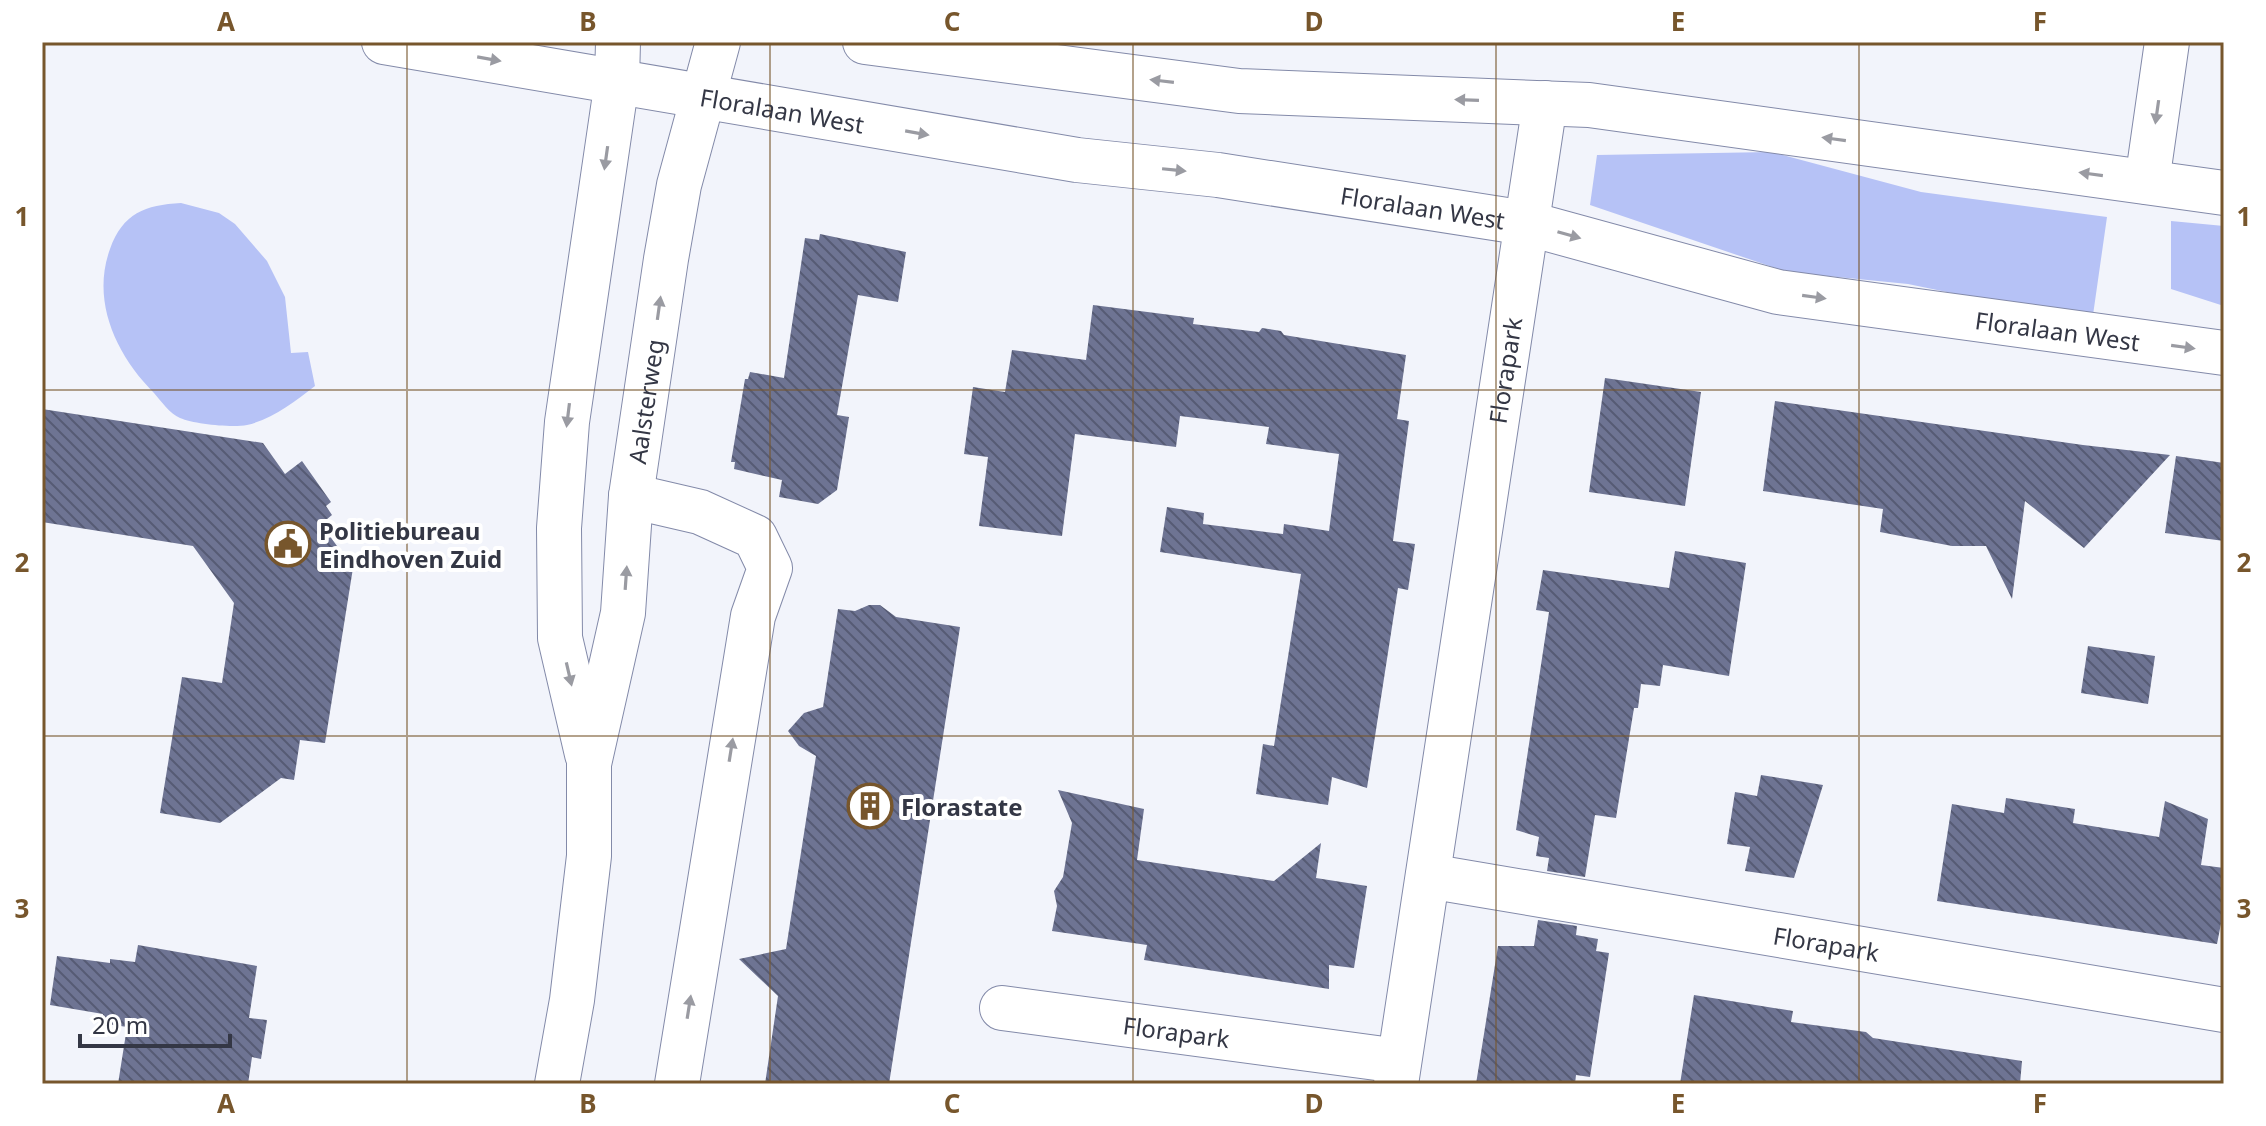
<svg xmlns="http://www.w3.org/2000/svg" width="2266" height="1126" font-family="'Noto Sans',sans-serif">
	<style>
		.green { fill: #b6c2f6 }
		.building { fill: url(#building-back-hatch) }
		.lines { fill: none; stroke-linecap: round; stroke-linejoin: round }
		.street-casing { stroke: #838aa9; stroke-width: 46 }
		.secondary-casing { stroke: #838aa9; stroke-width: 46 }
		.street { stroke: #fff; stroke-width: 44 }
		.secondary { stroke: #fff; stroke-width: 44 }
		.oneway { fill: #9a9ba2 }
		.grid { fill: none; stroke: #77562c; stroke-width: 2; stroke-opacity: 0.55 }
		.labels { text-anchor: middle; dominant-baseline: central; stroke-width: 8; stroke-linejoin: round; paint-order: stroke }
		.street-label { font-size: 24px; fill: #343745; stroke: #fff }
		.poi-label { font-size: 24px; font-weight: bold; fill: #343745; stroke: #fff; text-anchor: start }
		.neatline { fill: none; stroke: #77562c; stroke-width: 3 }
		.grid-label { font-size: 26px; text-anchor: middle; font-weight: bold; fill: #77562c }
	</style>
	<defs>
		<pattern id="building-back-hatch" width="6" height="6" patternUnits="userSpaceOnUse" patternTransform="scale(2)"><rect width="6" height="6" fill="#6e7493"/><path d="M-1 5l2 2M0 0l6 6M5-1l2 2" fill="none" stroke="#565b74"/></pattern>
	</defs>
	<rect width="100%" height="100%" fill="#f2f4fb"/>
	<path class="green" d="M1771 152 1921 192 2107 217 2092 322 1908 284 1787 272 1590 205 1597 155Z
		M181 203 219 213 235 224 267 261 285 297 291 353 308 352 315 386C294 402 273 419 247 425 232 428 194 424 180 418 170 414 161 401 154 393 116 355 91 301 110 249 123 213 145 205 181 203Z
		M2171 221 2224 226V306L2171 289Z"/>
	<path class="building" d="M820 234 906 252 898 302 858 295 837 415 849 417 837 490 818 504 779 497 782 480 734 469 735 462H731L745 379H748L750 372 784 378 805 238 819 240Z
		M1093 305 1194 318 1193 324 1259 332 1262 328 1281 331 1284 335 1406 355 1397 419 1409 421 1393 541 1415 544 1408 590 1398 588 1367 788 1332 777 1328 805 1256 794 1263 744 1274 746 1301 574 1160 552 1167 507 1204 513 1203 524 1283 534 1284 524 1329 531 1339 454 1266 444 1269 427 1180 416 1176 447 1075 434 1062 536 979 526 988 457 964 454 973 387 1005 392 1012 350 1086 360Z
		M1605 378 1701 392 1685 506 1589 492Z
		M1775 401 2083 445 2170 455 2084 548 2025 501 2012 599 1986 546H1952L1880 532 1883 509 1763 491Z
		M42 409 263 443 285 474 302 461 331 502 326 506 332 515 321 524 353 568 325 743 300 740 294 780 281 778 220 823 160 813 182 677 222 683 234 603 193 546 42 522Z
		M2176 456 2224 463V541L2165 533Z
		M1675 551 1746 563 1729 676 1663 665 1660 686 1641 684 1638 708H1634L1616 818 1595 815 1585 877 1547 871 1549 858 1536 856 1539 837 1516 830 1549 612 1536 610 1543 570 1669 588Z
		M869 605H880L896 617 960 627 889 1084H765L778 996 739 959 786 949 816 756 799 746 788 731 804 713 823 707 838 609 855 611Z
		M2088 646 2155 656 2148 704 2081 693Z
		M1761 775 1823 785 1794 878 1745 871 1750 847 1727 844 1735 792 1757 796Z
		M1058 790 1144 809 1137 860 1274 881 1321 843 1316 878 1367 886 1354 968 1329 965V989L1144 960 1147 945 1052 931 1057 906 1054 891 1063 877 1072 823Z
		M2006 798 2075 809 2073 823 2159 837 2165 801 2208 819 2201 865 2224 868V908L2217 944 1937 901 1952 804 2004 813Z
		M1538 920 1577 926 1576 935 1598 939 1596 951 1609 953 1590 1077 1576 1075 1575 1084H1476L1498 946H1534Z
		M138 945 257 966 249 1018 267 1020 261 1059 252 1057 248 1084H118L127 1027 101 1023 103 1014 50 1005 57 956 110 963V959L135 962Z
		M1694 995 1793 1011 1791 1022 1866 1032 1873 1038 2022 1061 2020 1084H1680Z"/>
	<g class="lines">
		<g class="street-casing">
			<g id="street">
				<path d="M2147 182 2167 42"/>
				<path d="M631 496 700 512 755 537 770 568 753 616 677 1084"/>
				<path id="s1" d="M1428 876 2224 1010"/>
				<path id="s2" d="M1002 1008 1399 1061"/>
				<path id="s3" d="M1396 1084 1545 103"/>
			</g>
		</g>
		<g class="secondary-casing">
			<g id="secondary">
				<path id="s4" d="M384 42 1077 160 1218 175 1526 223 1778 292 2224 353"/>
				<path d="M865 42 1239 91 1589 105 2224 193"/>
				<path d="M587 754 560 638 559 528 567 422 617 81 618 42"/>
				<path id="s5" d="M557 1084 572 1000 589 856V764L623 613 631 496 666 259 679 185 718 42"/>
			</g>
		</g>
		<use href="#street" class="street"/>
		<use href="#secondary" class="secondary"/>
	</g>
	<defs><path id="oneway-solid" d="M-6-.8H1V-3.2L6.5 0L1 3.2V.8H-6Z" transform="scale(2)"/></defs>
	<g class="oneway">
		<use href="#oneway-solid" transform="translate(489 59) rotate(10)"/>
		<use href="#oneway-solid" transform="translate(1162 81) rotate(-173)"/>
		<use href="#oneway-solid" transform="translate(1467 100) rotate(-178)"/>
		<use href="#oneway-solid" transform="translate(2157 112) rotate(98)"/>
		<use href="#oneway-solid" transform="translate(917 133) rotate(10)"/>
		<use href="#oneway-solid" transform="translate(1834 139) rotate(-172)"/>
		<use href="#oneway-solid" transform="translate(606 158) rotate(98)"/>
		<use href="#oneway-solid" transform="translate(1174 170) rotate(6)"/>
		<use href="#oneway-solid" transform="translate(2091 174) rotate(-172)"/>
		<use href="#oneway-solid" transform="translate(1569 235) rotate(16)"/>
		<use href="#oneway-solid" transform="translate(1814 297) rotate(8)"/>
		<use href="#oneway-solid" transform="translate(659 308) rotate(-82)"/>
		<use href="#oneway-solid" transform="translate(2183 347) rotate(8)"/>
		<use href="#oneway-solid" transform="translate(568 415) rotate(97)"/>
		<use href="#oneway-solid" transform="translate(626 578) rotate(-86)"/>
		<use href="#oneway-solid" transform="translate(569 674) rotate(77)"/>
		<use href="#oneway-solid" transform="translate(731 750) rotate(-81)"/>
		<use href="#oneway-solid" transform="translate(689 1007) rotate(-81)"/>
	</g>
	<path class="grid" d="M407 42V1084M770 42V1084M1133 42V1084M1496 42V1084M1859 42V1084M42 390H2224M42 736H2224"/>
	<defs>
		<g id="civic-ring" transform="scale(2.3)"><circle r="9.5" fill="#fff" stroke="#77562c" stroke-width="1.5"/><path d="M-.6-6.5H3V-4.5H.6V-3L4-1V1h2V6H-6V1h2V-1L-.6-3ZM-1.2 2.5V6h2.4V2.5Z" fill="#77562c"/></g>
		<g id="building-ring" transform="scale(2.3)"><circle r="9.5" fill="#fff" stroke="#77562c" stroke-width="1.5"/><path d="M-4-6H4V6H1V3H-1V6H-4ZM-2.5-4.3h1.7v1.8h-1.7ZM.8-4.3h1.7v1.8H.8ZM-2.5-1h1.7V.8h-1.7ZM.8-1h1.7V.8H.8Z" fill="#77562c"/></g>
	</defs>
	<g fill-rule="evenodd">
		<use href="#civic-ring" x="288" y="544"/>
		<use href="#building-ring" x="870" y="806"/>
	</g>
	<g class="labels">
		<g class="street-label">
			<text stroke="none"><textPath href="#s4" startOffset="404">Floralaan West</textPath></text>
			<text stroke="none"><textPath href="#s4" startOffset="1052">Floralaan West</textPath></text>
			<text stroke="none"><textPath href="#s4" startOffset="1700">Floralaan West</textPath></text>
			<text stroke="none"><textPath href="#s3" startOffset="722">Florapark</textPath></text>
			<text stroke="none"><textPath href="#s5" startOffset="690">Aalsterweg</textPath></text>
			<text stroke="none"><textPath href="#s1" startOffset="404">Florapark</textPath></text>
			<text stroke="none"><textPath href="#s2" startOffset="176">Florapark</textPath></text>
		</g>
		<g class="poi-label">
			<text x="319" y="530">Politiebureau<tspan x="319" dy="28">Eindhoven Zuid</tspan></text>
			<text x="901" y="806">Florastate</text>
		</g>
	</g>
	<rect width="2266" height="1126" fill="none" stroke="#ffffff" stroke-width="88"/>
	<path d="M80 1034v12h150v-12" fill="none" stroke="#343745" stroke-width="4"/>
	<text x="92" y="1034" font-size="24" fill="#343745" stroke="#ffffff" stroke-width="6" paint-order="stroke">20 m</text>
	<rect x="44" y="44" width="2178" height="1038" class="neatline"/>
	<g class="grid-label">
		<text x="226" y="31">A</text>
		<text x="588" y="31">B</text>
		<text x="952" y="31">C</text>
		<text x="1314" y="31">D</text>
		<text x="1678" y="31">E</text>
		<text x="2040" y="31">F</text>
		<text x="22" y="226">1</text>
		<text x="2244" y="226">1</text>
		<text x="22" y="572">2</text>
		<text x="2244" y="572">2</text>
		<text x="22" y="918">3</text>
		<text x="2244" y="918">3</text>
		<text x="226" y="1113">A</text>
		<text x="588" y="1113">B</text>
		<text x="952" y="1113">C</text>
		<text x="1314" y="1113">D</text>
		<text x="1678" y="1113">E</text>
		<text x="2040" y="1113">F</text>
	</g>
</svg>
